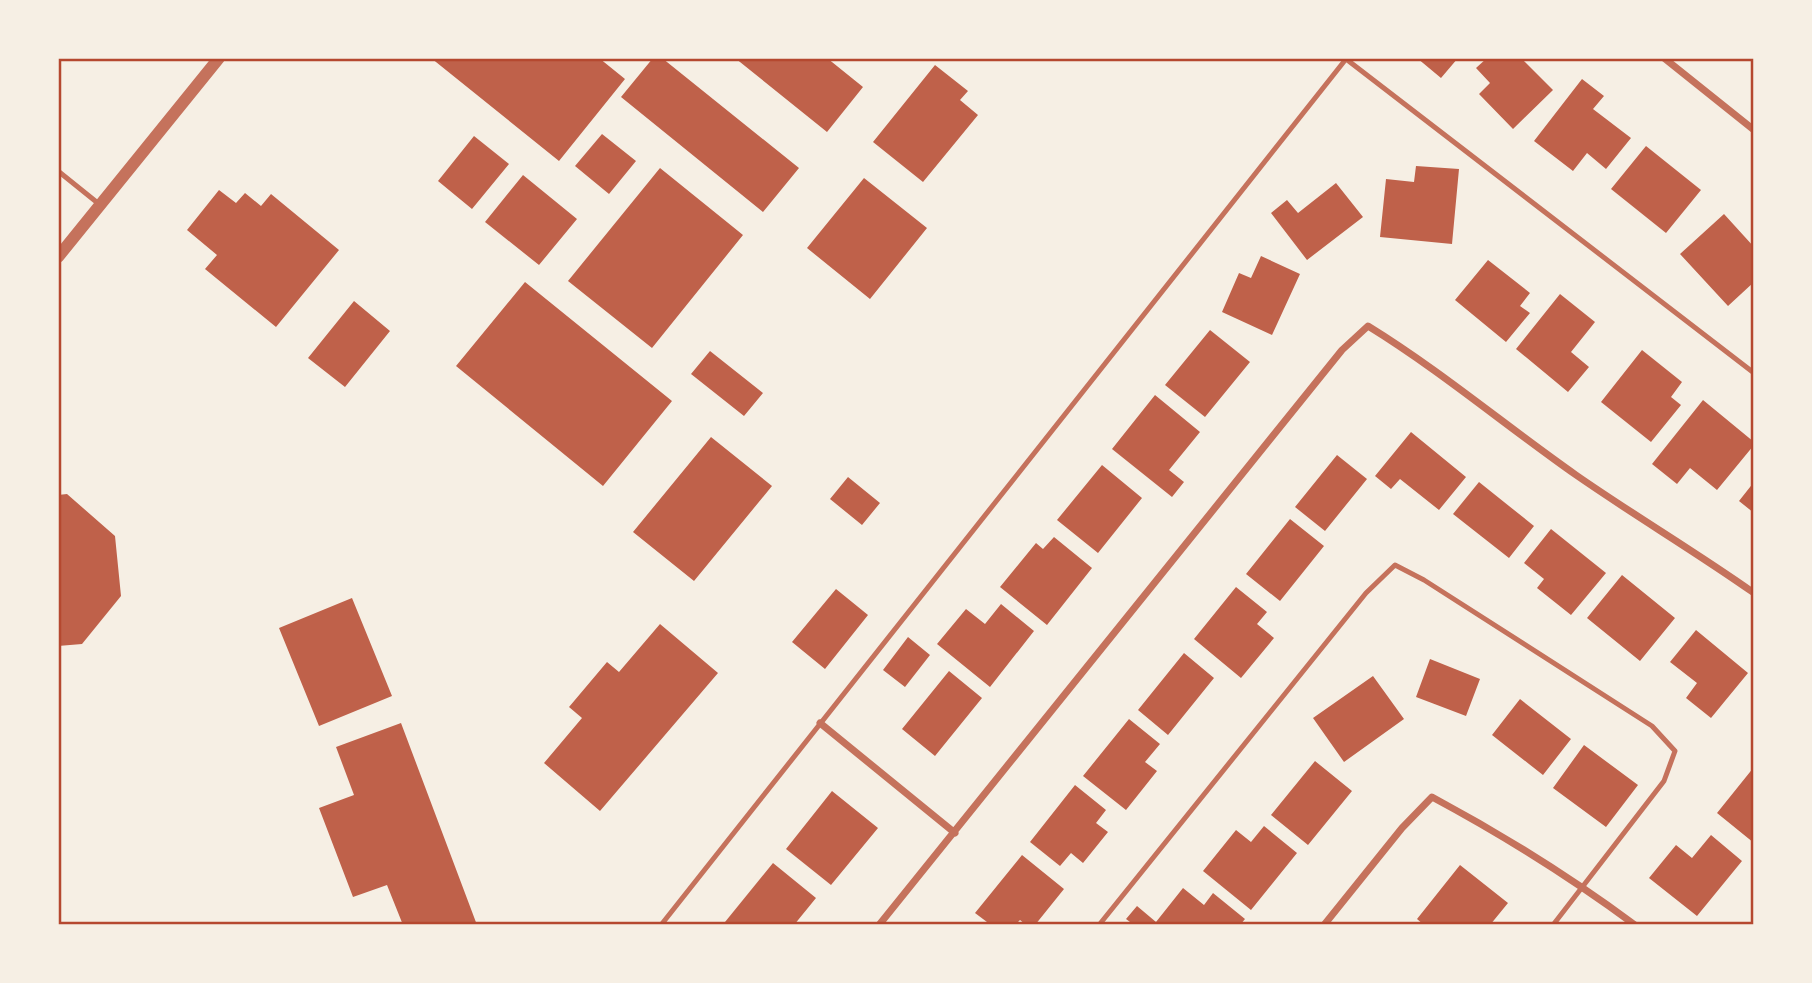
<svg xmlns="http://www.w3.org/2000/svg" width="1812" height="983" font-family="'Work Sans',sans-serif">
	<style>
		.building { fill: #bf614a }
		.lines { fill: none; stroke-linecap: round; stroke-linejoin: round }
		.service { stroke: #c5725c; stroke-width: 5 }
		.minor { stroke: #c5725c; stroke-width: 7 }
		.tertiary { stroke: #c5725c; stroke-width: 12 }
		.neatline { fill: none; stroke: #b5482f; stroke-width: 2.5 }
	</style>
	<rect width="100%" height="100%" fill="#f6efe4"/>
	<path class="building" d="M431 58H599L625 79 559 161Z
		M653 58H662L799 168 763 212 621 97Z
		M735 58H827L863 87 827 132Z
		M1417 58H1458L1441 78Z
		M1487 58H1521L1553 90 1513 129 1479 94 1490 83 1476 68Z
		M935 65 968 91 960 100 978 115 923 182 873 142Z
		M1582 79 1604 96 1593 109 1631 138 1606 169 1587 153 1573 171 1534 141Z
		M602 134 636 161 609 194 575 166Z
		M474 136 509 164 472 209 438 181Z
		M1646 146 1701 190 1666 233 1611 189Z
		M1416 166 1459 169 1452 244 1380 237 1386 179 1414 182Z
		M660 168 743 235 652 348 568 281Z
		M523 175 577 219 539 265 485 222Z
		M864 178 927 228 870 299 807 248Z
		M1336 183 1363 217 1307 260 1271 213 1287 200 1298 213Z
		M219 190 236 203 245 193 261 206 271 194 339 250 276 327 205 269 217 255 187 230Z
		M1724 214 1754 247V282L1728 306 1680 254Z
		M1261 256 1300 274 1272 335 1222 312 1239 273 1251 278Z
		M1488 260 1530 293 1520 306 1530 313 1506 342 1455 300Z
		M525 282 672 401 603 486 456 366Z
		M1560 294 1595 322 1571 352 1589 367 1568 392 1516 349Z
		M354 301 390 331 345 387 308 358Z
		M1210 330 1250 362 1205 417 1165 385Z
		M1642 350 1682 382 1671 397 1681 405 1651 442 1601 402Z
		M710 351 763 393 744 416 691 374Z
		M1155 395 1200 432 1169 470 1184 482 1172 497 1112 449Z
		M1703 400 1754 442V445L1717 490 1690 468 1677 484 1652 464Z
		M1411 432 1466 477 1439 510 1400 479 1391 489 1375 476Z
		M711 437 772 486 694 581 633 532Z
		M1337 455 1367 479 1325 531 1295 507Z
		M1102 465 1142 498 1098 553 1057 520Z
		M848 477 880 503 862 525 830 499Z
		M1479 482 1534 526 1509 558 1453 514Z
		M1754 482V513L1739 501Z
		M67 494 115 536 121 596 82 644 58 646V495Z
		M1290 519 1324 546 1280 601 1246 574Z
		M1551 529 1606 573 1571 615 1537 588 1544 579 1524 563Z
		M1054 537 1092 568 1047 625 1000 587 1036 543 1043 549Z
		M1622 575 1675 618 1640 661 1587 618Z
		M1236 587 1267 612 1257 624 1274 638 1241 678 1194 639Z
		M836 589 868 615 825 669 792 642Z
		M352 598 392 696 319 726 279 628Z
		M1001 604 1034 631 990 687 937 644 966 609 985 624Z
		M660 624 718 673 600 811 544 763 582 718 569 707 607 662 619 672Z
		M1696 630 1748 673 1711 718 1686 698 1697 683 1670 662Z
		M908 637 930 655 905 687 883 670Z
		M1184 653 1214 678 1168 735 1138 710Z
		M1430 659 1480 679 1466 716 1416 697Z
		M949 671 982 698 935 756 902 729Z
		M1373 676 1404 719 1344 762 1313 718Z
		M1520 699 1571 739 1543 775 1492 735Z
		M1129 719 1160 744 1145 762 1157 771 1126 810 1083 776Z
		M401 723 477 925H403L387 885 353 897 319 808 354 795 336 747Z
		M1584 745 1638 785 1606 827 1553 788Z
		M1315 761 1352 791 1308 845 1271 815Z
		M1754 767V843L1717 813Z
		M1075 785 1106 810 1096 823 1108 832 1083 863 1071 853 1060 866 1030 842Z
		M832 791 878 828 831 885 786 849Z
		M1264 826 1297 853 1251 910 1203 871 1236 830 1251 842Z
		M1711 835 1742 861 1697 916 1649 878 1676 845 1692 858Z
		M1022 855 1064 889 1035 925H1026L1020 920 1015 925H991L975 913Z
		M773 863 816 898 794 925H729L725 922Z
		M1460 865 1508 903 1490 925H1424L1417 919Z
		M1183 888 1204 905 1213 893 1245 919 1240 925H1134L1126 919 1137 906 1156 922Z"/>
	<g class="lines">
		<path class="service" d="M58 171 99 204
			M661 925 1346 59 1754 373
			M1099 925 1366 593 1395 565 1424 580 1652 726 1675 751 1664 781 1553 925"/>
		<path class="minor" d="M1664 58 1754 130
			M820 723 955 833
			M879 925 1342 350 1368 326C1441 371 1506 426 1576 475 1635 516 1696 552 1754 593
			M1324 925 1402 828 1432 797C1503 835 1570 877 1635 925"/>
		<path class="tertiary" d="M58 257 219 58"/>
	</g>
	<rect width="1812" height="983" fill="none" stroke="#f6efe4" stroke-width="119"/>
	<rect x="60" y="60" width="1692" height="863" class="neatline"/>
</svg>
